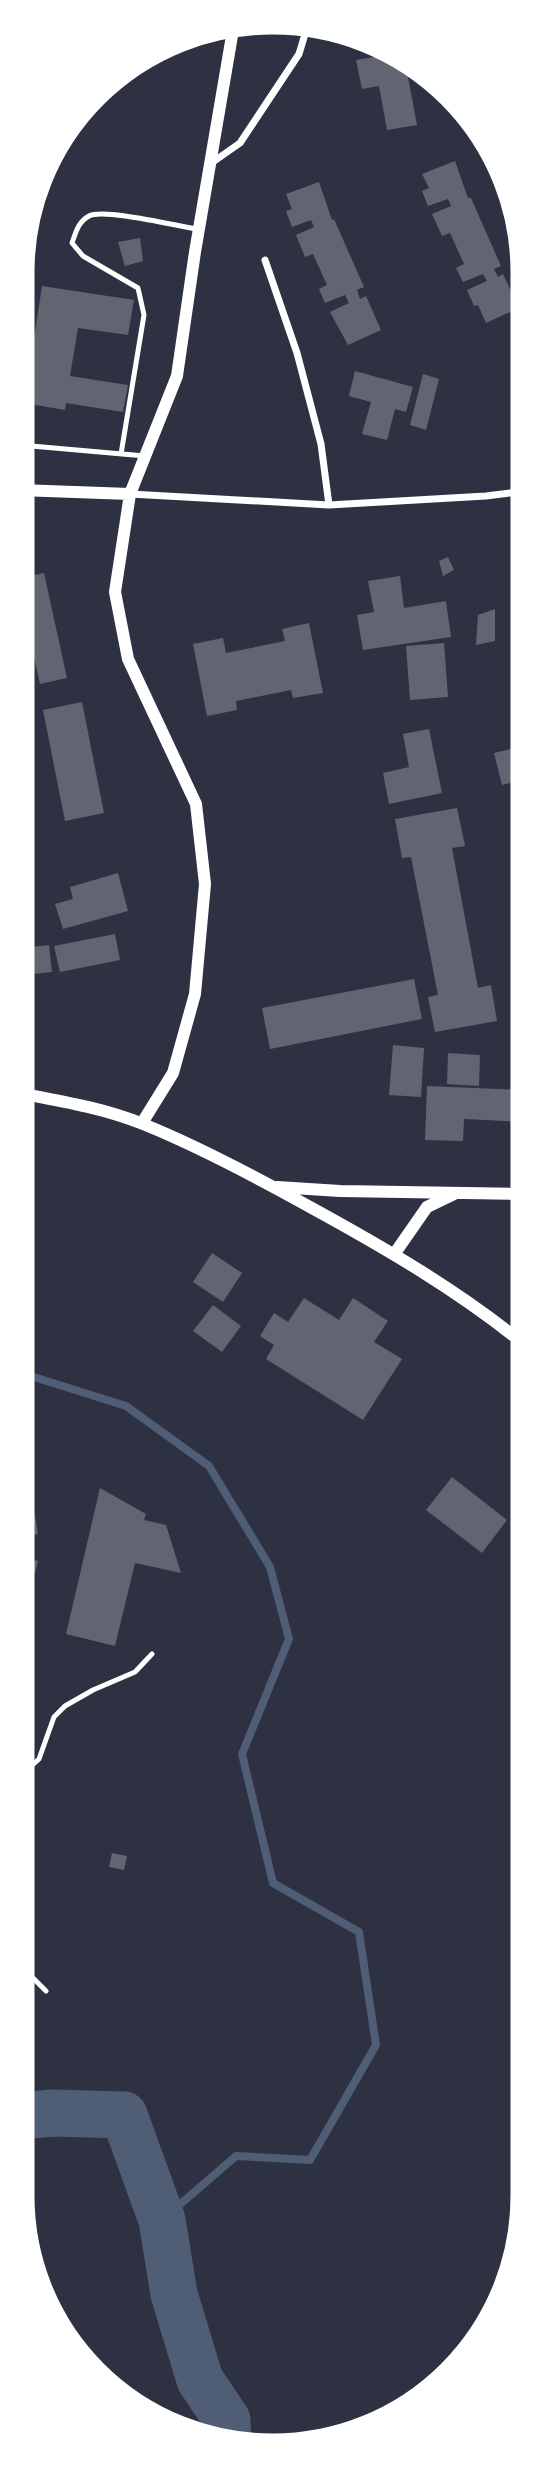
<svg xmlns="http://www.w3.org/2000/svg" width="545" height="2468" font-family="'Varela Round',sans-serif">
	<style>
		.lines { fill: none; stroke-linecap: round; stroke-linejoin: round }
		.stream { stroke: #4f5d75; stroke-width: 8 }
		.river { stroke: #4f5d75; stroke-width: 47 }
		.building { fill: #626471 }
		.service { stroke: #fff; stroke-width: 5 }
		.minor { stroke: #fff; stroke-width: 7 }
		.tertiary { stroke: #fff; stroke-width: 12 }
		.rim { fill: none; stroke: #fff; stroke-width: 9 }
	</style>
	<rect width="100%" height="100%" fill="#2d3142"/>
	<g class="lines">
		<path class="stream" d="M18 1372 126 1406 209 1466 270 1567 289 1639 242 1754 273 1883 359 1932 376 2045 310 2160 236 2156 162 2220"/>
		<path class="river" d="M18 2110 31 2115 53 2113 124 2115 162 2220 174 2294 200 2380 227 2420 228 2442"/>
	</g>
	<path class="building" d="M398 53 420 69 421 74 408 77 417 125 387 130 379 86 362 89 356 60Z
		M455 161 468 198H471L501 266 494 269 498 277 503 274 519 308 486 323 478 305 474 306 467 290 487 281 483 274 463 282 456 268 464 264 450 233 442 236 432 214 451 206 448 199 428 206 422 191 429 188 422 174Z
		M319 182 332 220 334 219 364 287 357 290 360 299 366 296 381 330 348 345 330 312 349 303 345 295 325 303 319 289 327 285 313 254 305 257 296 235 314 227 311 220 292 227 286 211 292 209 286 194Z
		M140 238 143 261 125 266 118 242Z
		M42 286 134 300 128 335 78 328 70 376 128 385 123 412 66 403 65 410 24 403Z
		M355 371 413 387 406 412 395 409 387 440 362 434 371 402 349 396Z
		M423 374 439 379 426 430 410 425Z
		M448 557 454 570 443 576 439 561Z
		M44 573 67 678 40 684 31 644 19 646V623L26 621 19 591V578Z
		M400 576 404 608 446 601 451 637 363 650 357 615 374 612 368 581Z
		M495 609V641L476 645 478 615Z
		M309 623 323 693 293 698 291 690 236 701 237 710 207 716 193 644 223 638 226 653 285 641 282 629Z
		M444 643 448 697 410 700 406 646Z
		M82 702 104 813 65 821 43 710Z
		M429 729 442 793 389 804 383 773 409 767 403 734Z
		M519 747 525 779 502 785 494 753Z
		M457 808 465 846 452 848 478 988 491 985 497 1021 435 1032 428 997 438 995 411 857 402 858 395 819Z
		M118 873 128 911 63 929 55 904 73 899 70 887Z
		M115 934 120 960 60 972 54 946Z
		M49 945 52 972 33 974 31 947Z
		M414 979 422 1019 270 1049 262 1008Z
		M393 1045 424 1048 421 1097 389 1095Z
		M448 1053 480 1055 479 1086 447 1084Z
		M427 1086 525 1090V1122L464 1119 463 1141 425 1140Z
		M212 1253 242 1273 223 1302 193 1282Z
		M304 1298 339 1320 353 1298 388 1321 374 1342 402 1359 363 1420 266 1359 274 1345 260 1336 274 1313 288 1322Z
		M213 1305 241 1326 222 1352 193 1331Z
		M452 1477 507 1520 482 1553 426 1510Z
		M30 1484 38 1534 18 1537V1486Z
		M100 1488 146 1514 144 1520 166 1525 181 1573 135 1563 115 1646 66 1634Z
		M18 1556 38 1561 19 1637H18Z
		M112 1853 127 1856 124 1870 109 1867Z
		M27 2239 53 2288 39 2296 37 2293Z
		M55 2294 84 2366 41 2300Z"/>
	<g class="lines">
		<path class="service" d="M20 445 145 456
			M121 454 144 315 138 288 83 256 72 243C76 232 78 222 89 216 103 208 177 226 197 229
			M18 1778 39 1759 54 1717 65 1706 93 1690 135 1672 152 1654
			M18 1963 46 1991"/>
		<path class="minor" d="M210 164 240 143 299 54 309 21
			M265 260 297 353 321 444 329 505
			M130 494 329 505 486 496 525 491
			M522 2168 525 2185"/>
		<path class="tertiary" d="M19 490 130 494
			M19 1093C61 1101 103 1108 143 1124 200 1147 256 1177 310 1207 385 1248 459 1291 525 1345
			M142 1123 173 1073 195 994 205 884 196 804 128 659 115 592 130 494 177 376 195 252 234 24
			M277 1187 340 1191 525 1194
			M395 1253 427 1207 454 1194"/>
	</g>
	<path d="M0 0H545V2468H0ZM272 30H273A242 242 0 0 1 515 272V2196A242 242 0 0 1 273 2438H272A242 242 0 0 1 30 2196V272A242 242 0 0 1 272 30Z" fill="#fff" fill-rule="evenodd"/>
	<path class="rim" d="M272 30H273A242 242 0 0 1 515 272V2196A242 242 0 0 1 273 2438H272A242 242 0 0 1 30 2196V272A242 242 0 0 1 272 30Z"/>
</svg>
